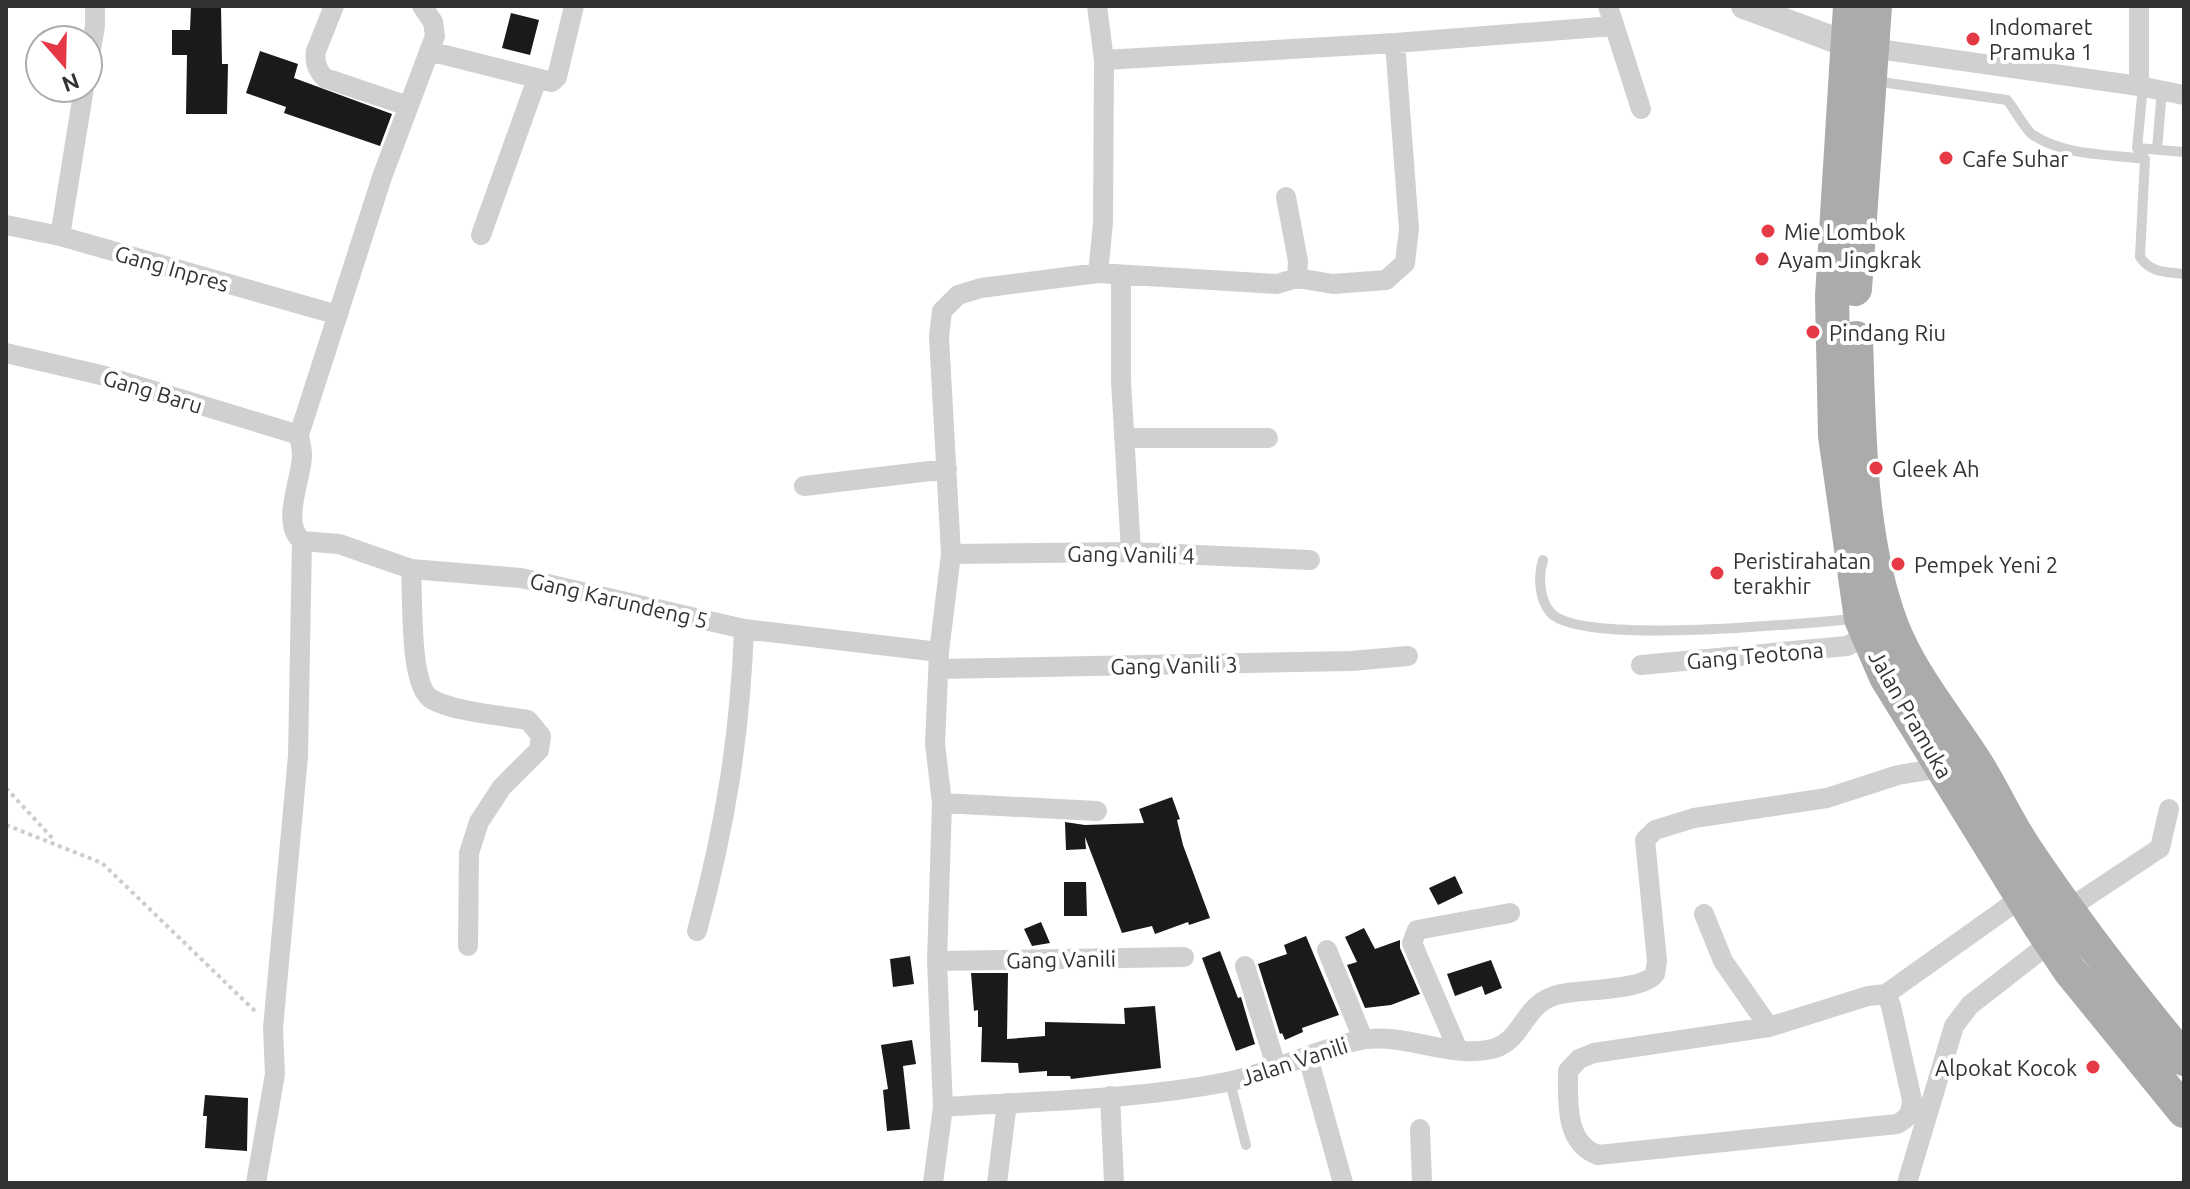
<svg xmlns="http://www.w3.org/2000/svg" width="2190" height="1189" font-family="Ubuntu,sans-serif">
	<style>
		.building { fill: #1a1a1a }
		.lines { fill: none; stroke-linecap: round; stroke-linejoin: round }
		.path { stroke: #cdcdcd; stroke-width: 4; stroke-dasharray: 4 4; stroke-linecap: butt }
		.service { stroke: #d0d0d0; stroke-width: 10 }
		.minor { stroke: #d0d0d0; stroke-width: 20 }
		.tertiary { stroke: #d0d0d0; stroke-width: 26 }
		.primary { stroke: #ababab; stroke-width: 34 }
		.poi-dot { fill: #e63946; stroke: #fff; stroke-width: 3 }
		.labels { text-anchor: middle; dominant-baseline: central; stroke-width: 8; stroke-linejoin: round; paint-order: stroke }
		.poi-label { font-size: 22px; fill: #333; stroke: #fff; text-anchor: start }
		.street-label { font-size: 22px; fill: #333; stroke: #fff }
	</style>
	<rect width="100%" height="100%" fill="#fff"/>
	<path class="building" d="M191 6H221L222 64H228L227 114H186L187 55H172V30H190Z
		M511 13 539 20 530 55 502 48Z
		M260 51 298 64 294 78 392 114 380 146 284 113 286 107 246 93Z
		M1172 797 1180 819 1177 820 1183 845 1210 918 1189 925 1188 922 1155 934 1152 926 1122 933 1085 837 1086 849 1066 850 1065 822 1085 825 1144 823 1139 809Z
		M1455 876 1463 893 1438 905 1429 888Z
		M1064 882H1086L1087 916H1064Z
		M1041 922 1050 943 1032 946 1024 929Z
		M1364 928 1375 949 1400 940V948L1420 994 1391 1005 1365 1008 1347 965 1357 962 1345 937Z
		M1306 936 1339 1015 1302 1028 1303 1032 1285 1040 1282 1033 1280 1034 1258 964 1287 954 1284 945Z
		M1220 951 1238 998 1241 997 1255 1044 1236 1051 1202 958Z
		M910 956 914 984 893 987 890 959Z
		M1491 960 1502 988 1485 995 1482 986 1455 996 1447 974Z
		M971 973H1008L1007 1039 1045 1036V1022L1125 1024 1124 1008 1155 1006 1161 1068 1071 1079 1070 1076H1047V1071L1019 1073 1018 1063 981 1062 982 1027H978V1010L974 1011Z
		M912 1040 916 1064 903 1066 910 1129 887 1131 883 1090 888 1089 881 1045Z
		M205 1095 248 1098 247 1151 205 1148 207 1116H203Z"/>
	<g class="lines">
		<path class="path" d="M6 788 54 840
			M6 825 102 863 257 1013"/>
		<path class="service" d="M1874 81 2007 100C2014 108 2026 131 2033 135 2064 156 2109 154 2145 159
			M2143 86 2137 148 2145 159 2140 257C2151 273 2165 272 2184 274
			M2137 148 2184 152
			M2157 149 2162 90
			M1543 560C1538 576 1539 600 1551 613 1582 646 1803 623 1854 619
			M1230 1082 1246 1145"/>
		<path class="minor" d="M334 6 316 51C314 62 317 70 325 78L408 106
			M1097 6 1104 60 1103 223 1098 273
			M1608 6 1641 109
			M1864 47 2139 86 2184 95
			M429 51 552 82 557 77 574 6
			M1104 60 1395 43 1614 26
			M88 67 95 26V6
			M2139 86V6
			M6 225 60 236 338 315
			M481 235 537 79
			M60 236 84 88
			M1121 276V381L1131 552
			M1297 278 1333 284 1386 280 1405 263 1409 229 1395 43
			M6 353 105 376 299 435
			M1124 438H1268
			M804 486 947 469
			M302 541 339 544 411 569 521 578 744 629 939 652
			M951 554 1131 552 1310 560
			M411 569C413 596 409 683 430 698 448 711 505 716 528 720L541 736 539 750 502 787 479 822 469 853 468 946
			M1641 665 1847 646 1867 636
			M939 669 1351 661 1408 656
			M942 803 1097 811
			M2068 909 2160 848 2169 809
			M1704 914 1723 961 1769 1027 1868 996 1886 994 1891 1006 1912 1100C1911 1113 1909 1118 1897 1124L1598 1155C1564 1143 1568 1100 1568 1071L1579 1059 1594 1053 1769 1027
			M697 931C725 827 740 737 744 629
			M1327 950 1363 1039
			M937 961 1184 957
			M1245 966 1276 1066
			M1886 994 2021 898
			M1458 1050 1412 943 1417 930 1510 913
			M1308 1057 1343 1183
			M1110 1096 1114 1183
			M943 1107C1037 1101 1134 1100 1227 1082 1273 1073 1315 1049 1361 1040 1402 1032 1446 1057 1487 1050 1526 1044 1520 1002 1561 994 1583 989 1642 991 1655 974L1657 961 1645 840 1655 830 1694 818 1827 798 1898 775 1941 768
			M1420 1129 1422 1183
			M256 1183 275 1074 273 1028 298 756 302 541C280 523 302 479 302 455 302 448 300 442 299 435L382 177 435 36 433 22 422 6
			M933 1183 943 1107 937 961 942 803 935 744 939 652 951 554 939 337 942 311 958 295 981 288 1098 273 1277 284 1297 278 1298 261 1286 197
			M997 1183 1007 1103
			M1907 1183 1954 1026 1970 1005 2051 942"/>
		<path class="tertiary" d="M1744 6 1846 44"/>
		<path class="primary" d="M1850 6 1832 296 1835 436 1861 619 1886 677 2041 928 2070 971 2184 1111
			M1855 289 1875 6
			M1856 338C1859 430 1859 539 1892 626 1912 677 1949 720 1978 766 1995 794 2008 823 2026 850 2075 923 2128 992 2184 1059"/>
	</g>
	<g class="poi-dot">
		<circle cx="1973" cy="39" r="8"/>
		<circle cx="1946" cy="158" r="8"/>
		<circle cx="1768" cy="231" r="8"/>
		<circle cx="1762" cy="259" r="8"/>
		<circle cx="1813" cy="332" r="8"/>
		<circle cx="1876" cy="468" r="8"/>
		<circle cx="1898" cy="564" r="8"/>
		<circle cx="1717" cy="573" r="8"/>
		<circle cx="2093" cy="1067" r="8"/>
	</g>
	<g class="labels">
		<g class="poi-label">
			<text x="1989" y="26">Indomaret<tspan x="1989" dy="25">Pramuka 1</tspan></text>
			<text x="1962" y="158">Cafe Suhar</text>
			<text x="1784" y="231">Mie Lombok</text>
			<text x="1778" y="259">Ayam Jingkrak</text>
			<text x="1829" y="332">Pindang Riu</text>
			<text x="1892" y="468">Gleek Ah</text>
			<text x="1733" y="560">Peristirahatan<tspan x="1733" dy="25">terakhir</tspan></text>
			<text x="1914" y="564">Pempek Yeni 2</text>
			<text x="2077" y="1067" text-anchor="end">Alpokat Kocok</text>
		</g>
		<g class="street-label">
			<text transform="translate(172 268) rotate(16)">Gang Inpres</text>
			<text transform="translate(153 391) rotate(17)">Gang Baru</text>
			<text transform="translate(1131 554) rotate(1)">Gang Vanili 4</text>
			<text transform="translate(619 600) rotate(13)">Gang Karundeng 5</text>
			<text transform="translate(1755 655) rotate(-5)">Gang Teotona</text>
			<text transform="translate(1174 665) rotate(-1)">Gang Vanili 3</text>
			<text transform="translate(1911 714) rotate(60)">Jalan Pramuka</text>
			<text transform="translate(1061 959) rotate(-1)">Gang Vanili</text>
			<text transform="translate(1294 1061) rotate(-18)">Jalan Vanili</text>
		</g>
	</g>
	<rect width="2190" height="1189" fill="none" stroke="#333333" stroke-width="16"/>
	<g transform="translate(64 64) rotate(160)"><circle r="38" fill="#ffffff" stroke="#adadad" stroke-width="2"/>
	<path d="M0-6L14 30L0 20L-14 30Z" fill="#e63946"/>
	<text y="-12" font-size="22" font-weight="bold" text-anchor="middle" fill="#333333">N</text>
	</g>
</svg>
